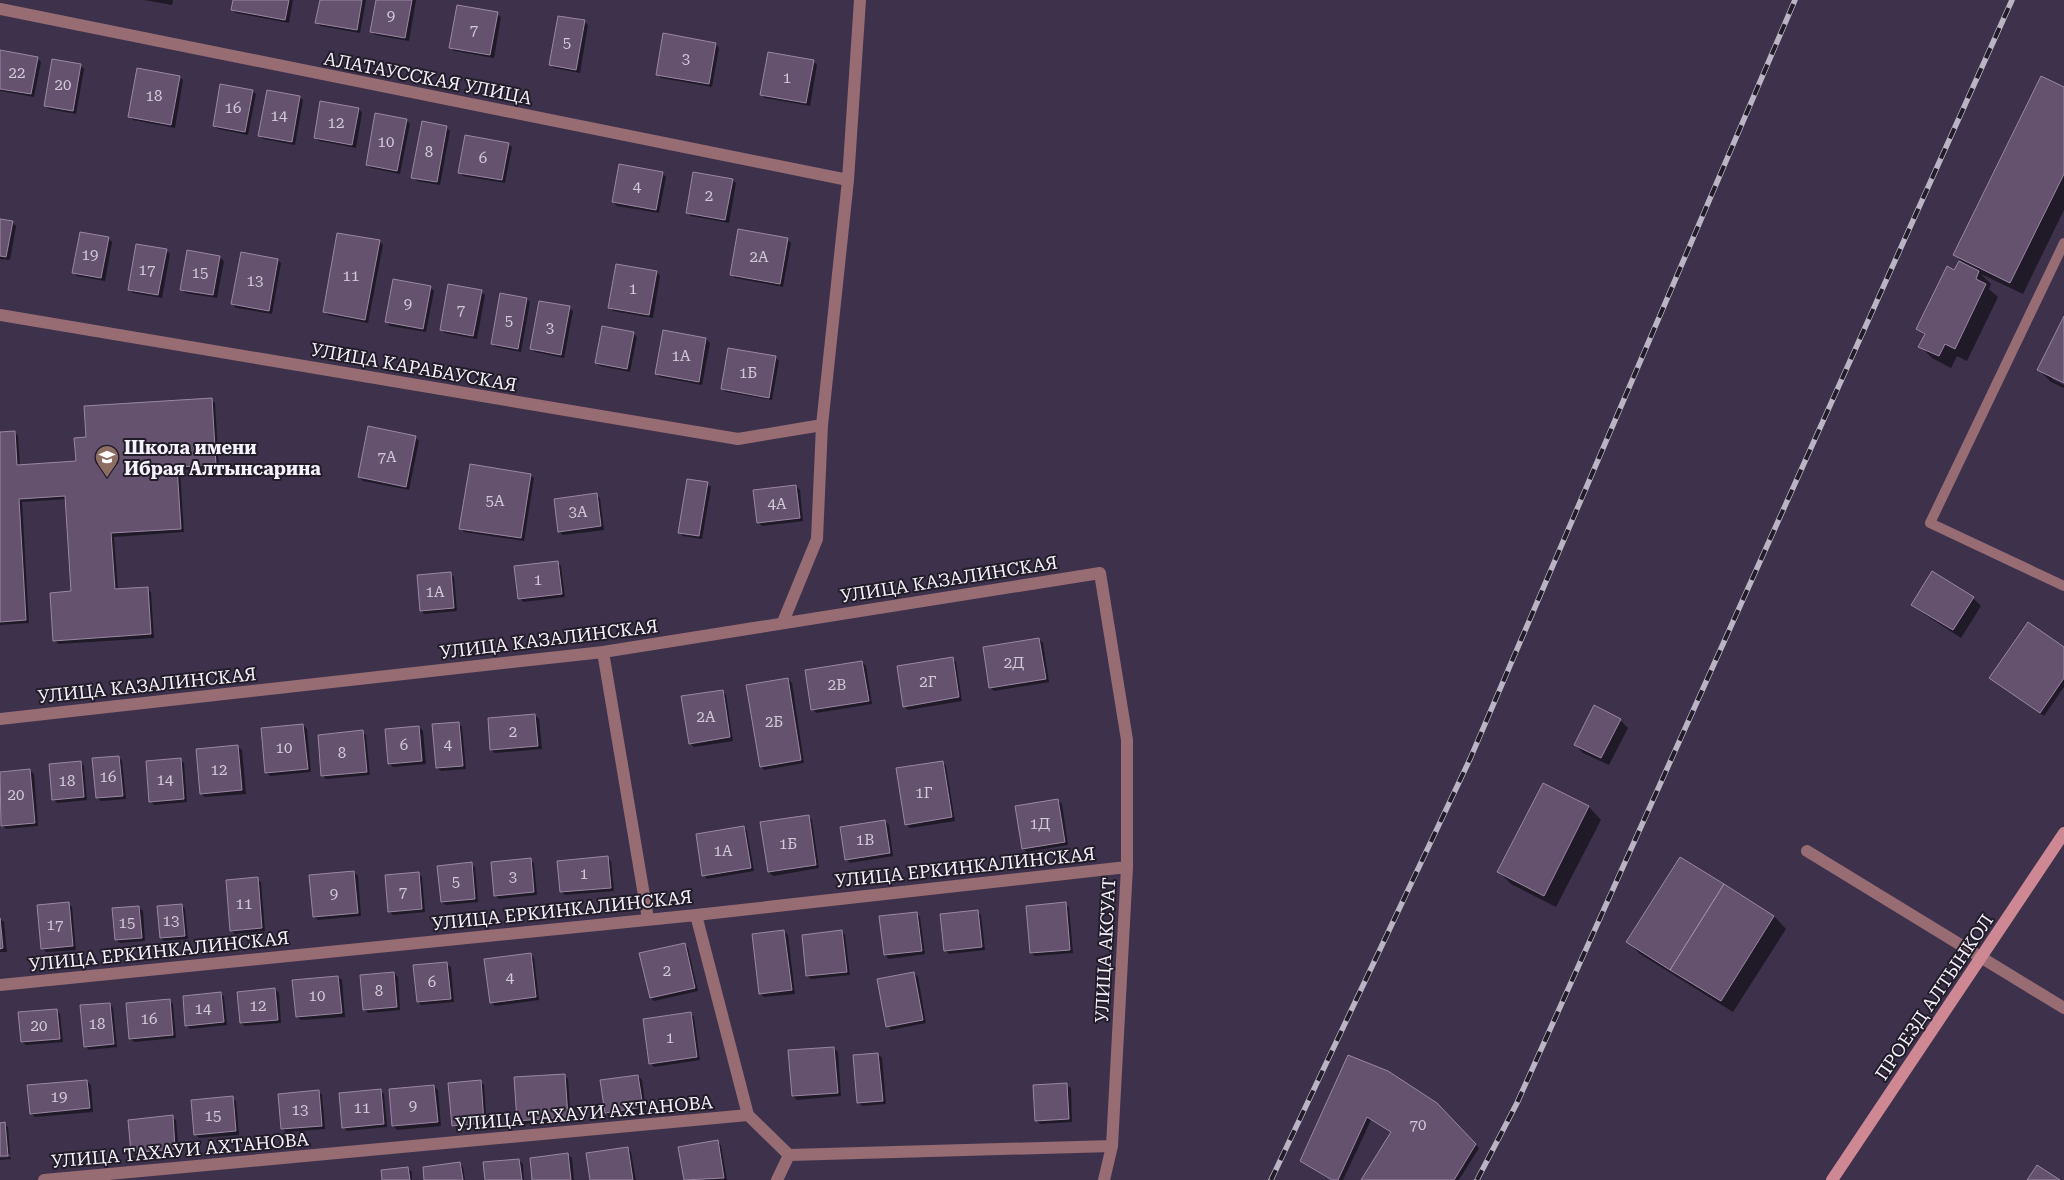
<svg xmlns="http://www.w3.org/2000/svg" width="2064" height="1180" font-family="'Roboto Serif',serif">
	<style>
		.shadow { fill: #0007 }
		.building { fill: #64526e; stroke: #9b87a5 }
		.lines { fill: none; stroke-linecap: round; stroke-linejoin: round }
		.service { stroke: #976c73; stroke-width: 10 }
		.minor { stroke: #976c73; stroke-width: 12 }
		.secondary { stroke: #cd8894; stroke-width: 12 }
		.rail-casing { stroke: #bbb4c4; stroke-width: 5.5 }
		.rail { stroke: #211c28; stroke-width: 4; stroke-dasharray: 11; stroke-linecap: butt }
		.labels { text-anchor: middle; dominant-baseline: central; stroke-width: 4; stroke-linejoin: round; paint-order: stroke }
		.number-label { font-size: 15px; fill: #d2cad8 }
		.street-label { font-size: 18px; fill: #f6f2fc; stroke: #211c28 }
		.poi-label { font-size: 18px; font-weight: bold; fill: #f6f2fc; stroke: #211c28; text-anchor: start }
	</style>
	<rect width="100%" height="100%" fill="#3d314c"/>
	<path class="shadow" d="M144 0H173L172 5Z
		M234 0H293L289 23 236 13 232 10Z
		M321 0H366L360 33 320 26 317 22Z
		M377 0H416L409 41 375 35 372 32Z
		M497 14 501 17 494 58 454 51 451 47Z
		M585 22 588 25 580 73 554 68 550 64Z
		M716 44 719 48 712 87 661 78 657 74Z
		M0 51 37 58 41 62 34 97 0 91Z
		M53 61 81 66 84 69 76 114 49 109 45 106Z
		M814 62 817 65 810 106 765 98 761 94Z
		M179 77 183 80 175 128 133 120 129 116Z
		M2064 88V210L2023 294 1981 274 1991 284 1989 289 1998 297 1967 361 1957 356 1951 368 1932 358 1920 346 1925 336 1918 329 1955 271 1966 266 1954 254Z
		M252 91 256 94 248 135 218 129 214 126Z
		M299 97 303 100 295 145 263 139 260 136Z
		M359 109 362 113 356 148 319 141 315 138Z
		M406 120 410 124 400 174 371 168 367 165Z
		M446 127 450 131 440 185 417 181 413 177Z
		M508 144 512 147 505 183 463 176 460 172Z
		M662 173 666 177 659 213 617 206 613 202Z
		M732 180 736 183 729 223 691 216 687 212Z
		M0 220 12 222 16 226 10 260 0 259Z
		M108 238 112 242 105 281 77 276 73 272Z
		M787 239 791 243 783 287 735 278 731 274Z
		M379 241 383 245 368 323 328 315 324 312Z
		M166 250 170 254 162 298 133 293 129 290Z
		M188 252 220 258 224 261 217 298 185 293 181 289Z
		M277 260 281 263 272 314 236 308 233 304Z
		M657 272 660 276 653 318 613 311 609 307Z
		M430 287 434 291 426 332 390 326 387 322Z
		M481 292 485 295 477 339 445 333 441 330Z
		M527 299 530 302 521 352 496 347 492 344Z
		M569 308 573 311 564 358 535 352 531 349Z
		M2064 319V382L2052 376V379L2064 385V388L2051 382 2039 370Z
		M664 332 706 339 710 343 702 385 660 377 656 374Z
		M633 333 637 337 630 372 600 366 596 363Z
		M775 357 779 361 772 400 726 392 722 389Z
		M211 400 215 403 219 468 180 470 184 532 114 537 118 590 147 588 151 592 154 638 58 644 55 640 72 592 66 499 22 502 29 623 0 625V433L15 432 18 436 20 466 77 462 88 438Z
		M415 437 419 441 409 490 363 481 359 477Z
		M530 475 534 478 524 541 464 532 461 528Z
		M707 484 711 487 702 539 683 536 679 532Z
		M796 486 800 490 803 521 762 526 758 522Z
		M597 495 600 498 604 530 563 535 559 531Z
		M557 562 561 566 565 597 523 602 520 598Z
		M451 574 454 577 457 611 424 614 421 610Z
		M1973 598 1981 606 1961 638 1921 612 1913 605Z
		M1039 639 1043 643 1049 682 994 691 990 687Z
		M2064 648V687L2044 716 1990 678Z
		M952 658 956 662 962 701 908 710 904 706Z
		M862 662 866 666 872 704 816 713 813 709Z
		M788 679 792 683 804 763 764 770 761 766Z
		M722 691 726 695 733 741 694 747 690 743Z
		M535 715 539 719 542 749 495 753 491 750Z
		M1620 720 1628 728 1609 765 1583 753 1575 745Z
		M459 723 462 727 466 769 441 771 437 768Z
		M303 725 307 729 311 772 270 776 266 772Z
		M419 727 423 731 426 764 393 767 389 763Z
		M362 732 366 735 370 775 326 779 322 775Z
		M238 747 242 750 246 794 205 797 201 794Z
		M119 757 122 761 126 799 101 801 97 798Z
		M180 759 184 763 187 802 154 805 151 801Z
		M81 762 84 766 87 800 57 803 54 799Z
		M943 762 946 766 955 821 910 828 906 824Z
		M30 770 34 774 38 826 6 829 2 825 0 773Z
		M1544 785 1589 807 1601 820 1556 907 1511 884 1499 872Z
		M1058 801 1062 804 1068 845 1027 852 1023 848Z
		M808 816 812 820 819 868 773 876 769 872 761 823Z
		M885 821 889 825 893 856 850 863 846 859Z
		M744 827 747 831 754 871 707 879 704 875Z
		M607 858 611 861 614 891 565 895 561 891Z
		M531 860 534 863 537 895 499 899 495 895Z
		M471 864 475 867 478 902 446 905 442 902Z
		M354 872 358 876 361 916 318 920 314 917Z
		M418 873 422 877 425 912 393 915 389 911Z
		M257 879 261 882 265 931 235 934 231 930Z
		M68 903 72 907 76 950 46 952 42 948Z
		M1065 904 1069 907 1073 953 1035 956 1031 953Z
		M182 905 185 909 188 939 164 941 161 938Z
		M139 907 143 911 145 941 120 943 116 940Z
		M977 911 981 915 985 950 949 954 946 951Z
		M917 913 920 917 925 954 889 959 885 955 881 917Z
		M1774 916 1786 929 1733 1012 1640 954 1628 942Z
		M0 919 4 922 7 952H0Z
		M784 931 788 935 795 994 764 997 761 994Z
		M842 931 845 935 850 975 811 979 807 976Z
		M684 944 688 948 698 991 654 1001 651 998Z
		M530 954 534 958 539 1000 495 1006 491 1002Z
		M447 964 451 967 454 1002 421 1005 418 1002Z
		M394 973 398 977 400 1010 368 1013 364 1009Z
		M914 973 918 977 926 1023 891 1030 888 1026Z
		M338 977 342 980 345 1017 301 1020 297 1017Z
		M275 989 279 993 281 1023 245 1026 241 1023Z
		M221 993 224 997 227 1025 190 1029 186 1025Z
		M170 1001 173 1004 176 1038 134 1042 130 1038Z
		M110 1004 113 1008 117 1047 89 1050 85 1046Z
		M57 1010 60 1014 63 1042 26 1045 22 1042Z
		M690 1013 694 1017 700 1060 654 1067 651 1063Z
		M834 1048 838 1052 841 1096 797 1100 793 1096Z
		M878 1054 882 1058 886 1104 862 1106 858 1102Z
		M1348 1056 1436 1104 1479 1148 1459 1180H1362L1392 1133 1371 1120 1343 1180H1331L1305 1164Z
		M564 1075 568 1079 571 1120 522 1124 518 1120Z
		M638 1076 642 1080 646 1111 609 1116 606 1113Z
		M87 1081 91 1085 93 1112 35 1117 31 1113Z
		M480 1081 484 1085 487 1126 457 1129 453 1125Z
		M1067 1085 1071 1088 1072 1122 1040 1124 1036 1120Z
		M434 1086 438 1090 441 1126 397 1130 393 1126Z
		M380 1090 384 1094 387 1127 347 1131 344 1127Z
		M319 1092 322 1095 325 1129 286 1132 282 1128Z
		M232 1098 236 1101 239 1135 199 1138 195 1134Z
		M172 1117 176 1120 179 1152 135 1156 132 1152Z
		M0 1124H4L8 1127 10 1154 0 1155Z
		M717 1142 721 1145 727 1180H685L679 1148Z
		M628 1148 631 1152 636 1180H591Z
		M568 1155 572 1158 574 1180H533Z
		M11 1157V1159L0 1160V1158Z
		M519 1160 523 1164 524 1180H486Z
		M460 1164 463 1167 465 1180H426Z
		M408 1169 412 1172V1180H383Z"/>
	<path class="building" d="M233 0H289L285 20 231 10Z
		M320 0H362L357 30 315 23Z
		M376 0H412L405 38 370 32Z
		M457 5 498 12 490 55 449 48Z
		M558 16 585 20 576 70 549 65Z
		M663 33 716 43 709 84 656 75Z
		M0 50 38 57 31 94 0 89Z
		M768 52 814 60 806 103 760 95Z
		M52 59 81 64 73 111 44 106Z
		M137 68 180 76 171 125 128 117Z
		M2041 76 2064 87V174L2010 283 1953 255Z
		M220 84 253 90 245 132 213 126Z
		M267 90 300 96 292 142 258 136Z
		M320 101 359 108 352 145 314 138Z
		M375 113 407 119 397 171 366 165Z
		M422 121 447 126 437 182 411 178Z
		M465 135 509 143 502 180 458 173Z
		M619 164 663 172 656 210 612 202Z
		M693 172 733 179 725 220 686 213Z
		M0 219 13 221 6 257 0 256Z
		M738 229 788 238 780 284 730 275Z
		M80 232 109 237 101 278 72 273Z
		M337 233 380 240 365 320 323 312Z
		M136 244 167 249 158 295 128 290Z
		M187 250 220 256 213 295 180 290Z
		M241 252 278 259 269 311 231 304Z
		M1959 261 1979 271 1976 279 1986 284 1955 349 1945 344 1939 356 1918 347 1925 334 1916 329 1947 266 1954 270Z
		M616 264 657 271 649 315 608 308Z
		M393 279 431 286 423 329 385 322Z
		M448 284 482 290 473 336 440 330Z
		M500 293 527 298 518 349 491 344Z
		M539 301 570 306 561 355 530 349Z
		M2064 316V383L2037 370Z
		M602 326 634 332 627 369 595 363Z
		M663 330 706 338 699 382 655 374Z
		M728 348 776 356 769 398 721 389Z
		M212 398 216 465 177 467 181 529 111 533 115 589 148 587 151 634 53 641 50 593 71 591 65 496 19 499 26 620 0 622V432L15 431 17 465 76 461 74 438 86 437 84 406Z
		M368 426 416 436 406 487 358 477Z
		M470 464 531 474 521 538 459 529Z
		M687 479 708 482 699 536 678 533Z
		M796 485 800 518 757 523 753 490Z
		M597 493 601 526 558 532 554 499Z
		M558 561 562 594 518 599 514 566Z
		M1932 571 1974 597 1953 630 1911 605Z
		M451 572 454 608 420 611 417 575Z
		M2028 622 2064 647V678L2040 713 1989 678Z
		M1039 638 1046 679 989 688 983 647Z
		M953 657 959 697 903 707 897 666Z
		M862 661 869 701 811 710 805 670Z
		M788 678 801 760 760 767 746 685Z
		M723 690 730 737 689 744 681 696Z
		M1594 705 1621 719 1601 758 1574 745Z
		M535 714 538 746 490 750 488 718Z
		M459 722 463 766 436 768 432 724Z
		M303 724 308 769 265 773 261 728Z
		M419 726 422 761 388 764 385 729Z
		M363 730 367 772 321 776 318 735Z
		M238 745 242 790 200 794 196 749Z
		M119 756 123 796 96 798 92 758Z
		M181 758 184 799 149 802 146 761Z
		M81 761 84 797 52 800 49 764Z
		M943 761 952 817 905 825 896 768Z
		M30 769 35 823 1 826 0 772Z
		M1543 783 1589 806 1544 896 1497 872Z
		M1058 799 1065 842 1022 849 1015 806Z
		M809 815 816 865 768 872 760 822Z
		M885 820 890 853 845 860 840 827Z
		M744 826 751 868 702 876 696 834Z
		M608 856 611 888 560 892 557 861Z
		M1680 857 1724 884 1670 970 1626 942Z
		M531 858 534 892 494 896 491 862Z
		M472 862 475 899 441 902 437 866Z
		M354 871 358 913 313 917 309 875Z
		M419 872 422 909 388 912 385 875Z
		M258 877 262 928 230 931 226 880Z
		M1724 884 1774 916 1721 1001 1670 970Z
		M69 902 73 946 41 949 37 905Z
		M1066 902 1070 950 1030 953 1026 906Z
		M182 904 185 936 160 938 157 906Z
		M139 906 142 938 115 940 112 908Z
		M978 910 982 947 944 951 940 914Z
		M917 912 922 951 884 955 879 916Z
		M0 918 3 948 0 949Z
		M784 930 792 990 759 994 752 934Z
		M842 930 847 972 806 976 802 935Z
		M685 943 695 988 650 998 639 953Z
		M531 953 536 997 490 1003 484 959Z
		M447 962 451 999 417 1002 413 965Z
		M394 972 397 1007 363 1010 360 975Z
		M914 972 923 1020 886 1027 877 979Z
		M338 976 342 1013 296 1017 292 980Z
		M275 988 278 1020 240 1023 237 992Z
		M221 992 224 1022 185 1026 183 996Z
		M170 999 173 1035 129 1039 126 1003Z
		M110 1003 114 1044 84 1047 80 1005Z
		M57 1009 60 1039 21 1042 18 1012Z
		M691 1012 697 1057 649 1064 643 1019Z
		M834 1047 838 1093 792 1096 788 1050Z
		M878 1053 883 1101 857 1103 853 1055Z
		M1348 1055 1388 1071 1437 1103 1476 1144 1454 1180H1361L1391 1132 1367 1117 1338 1180H1332L1300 1161Z
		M565 1074 568 1117 517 1121 514 1077Z
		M638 1075 643 1107 605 1113 600 1080Z
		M87 1080 90 1108 30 1114 27 1085Z
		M481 1080 484 1123 452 1126 448 1083Z
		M1067 1083 1069 1119 1035 1121 1033 1085Z
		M434 1085 438 1122 392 1126 389 1089Z
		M381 1089 384 1124 342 1128 339 1093Z
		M319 1090 322 1126 281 1129 278 1094Z
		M233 1096 236 1131 194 1135 191 1100Z
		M173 1115 175 1149 131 1153 128 1120Z
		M5 1122 8 1156H0V1123Z
		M718 1140 724 1178 684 1180 678 1147Z
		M628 1147 633 1180H590L586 1153Z
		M568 1153 571 1180H532L530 1158Z
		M519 1159 522 1180H485L483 1162Z
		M460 1162 463 1180H424L423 1167Z
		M2037 1165 2060 1180H2027Z
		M408 1167 410 1180H382L381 1170Z"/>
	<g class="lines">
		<path class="service" d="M2064 243 1930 523 2064 586"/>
		<path class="minor" d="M0 9 848 180
			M0 315 738 439 822 425
			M783 622 817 539 822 425 848 180 860 0
			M603 652 648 919
			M0 719 603 652 1100 573 1127 740V867L1112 1146 1104 1180
			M1807 851 2064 1008
			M696 915 748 1115
			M0 985 696 915 1127 867
			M44 1180 748 1115 789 1155 1112 1146
			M777 1180 789 1155"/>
		<path class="secondary" d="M1832 1180 2064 833"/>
		<g class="rail-casing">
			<path id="rail" d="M1271 1180 1470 759 1795 0
				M1477 1180 1517 1103 2012 0"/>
		</g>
		<use href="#rail" class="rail"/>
	</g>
	<defs>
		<g id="school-pin" transform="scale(1.25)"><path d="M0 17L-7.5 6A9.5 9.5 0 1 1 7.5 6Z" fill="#8d6e63" stroke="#211c28"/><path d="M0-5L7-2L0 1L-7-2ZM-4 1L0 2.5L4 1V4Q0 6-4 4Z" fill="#fff"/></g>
	</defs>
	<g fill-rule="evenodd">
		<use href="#school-pin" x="107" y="457"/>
	</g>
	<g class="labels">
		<g class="number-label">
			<text x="391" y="16">9</text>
			<text x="474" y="30">7</text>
			<text x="567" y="43">5</text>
			<text x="686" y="59">3</text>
			<text x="17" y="73">22</text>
			<text x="787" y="78">1</text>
			<text x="63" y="85">20</text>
			<text x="154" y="96">18</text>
			<text x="233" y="108">16</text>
			<text x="279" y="116">14</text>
			<text x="336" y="123">12</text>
			<text x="386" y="142">10</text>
			<text x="429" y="152">8</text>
			<text x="483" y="158">6</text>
			<text x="637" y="187">4</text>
			<text x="709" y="196">2</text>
			<text x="90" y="255">19</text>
			<text x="759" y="257">2А</text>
			<text x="147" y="270">17</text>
			<text x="200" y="273">15</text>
			<text x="351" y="276">11</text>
			<text x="255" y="281">13</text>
			<text x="633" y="289">1</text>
			<text x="408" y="304">9</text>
			<text x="461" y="310">7</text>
			<text x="509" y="321">5</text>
			<text x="550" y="328">3</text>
			<text x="681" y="356">1А</text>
			<text x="748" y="373">1Б</text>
			<text x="387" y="457">7А</text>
			<text x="495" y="501">5А</text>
			<text x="777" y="504">4А</text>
			<text x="578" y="512">3А</text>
			<text x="538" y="580">1</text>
			<text x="435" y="592">1А</text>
			<text x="1014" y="663">2Д</text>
			<text x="928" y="682">2Г</text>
			<text x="837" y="685">2В</text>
			<text x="706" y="717">2А</text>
			<text x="774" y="722">2Б</text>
			<text x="513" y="732">2</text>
			<text x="404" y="745">6</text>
			<text x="448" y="745">4</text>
			<text x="284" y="748">10</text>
			<text x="342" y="753">8</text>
			<text x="219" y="770">12</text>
			<text x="108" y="777">16</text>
			<text x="165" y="780">14</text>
			<text x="67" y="781">18</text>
			<text x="924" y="793">1Г</text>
			<text x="16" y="795">20</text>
			<text x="1040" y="824">1Д</text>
			<text x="865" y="840">1В</text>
			<text x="788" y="844">1Б</text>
			<text x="723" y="851">1А</text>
			<text x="584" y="874">1</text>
			<text x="513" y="877">3</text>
			<text x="456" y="882">5</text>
			<text x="403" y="892">7</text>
			<text x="334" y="894">9</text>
			<text x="244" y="904">11</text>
			<text x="171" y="921">13</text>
			<text x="127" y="923">15</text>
			<text x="55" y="925">17</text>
			<text x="667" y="971">2</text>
			<text x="510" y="978">4</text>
			<text x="432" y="982">6</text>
			<text x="379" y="991">8</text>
			<text x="317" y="996">10</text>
			<text x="258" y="1006">12</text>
			<text x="203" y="1009">14</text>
			<text x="149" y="1019">16</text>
			<text x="97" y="1024">18</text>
			<text x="39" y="1026">20</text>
			<text x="670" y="1038">1</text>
			<text x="59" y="1097">19</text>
			<text x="413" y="1106">9</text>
			<text x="362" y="1108">11</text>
			<text x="300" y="1110">13</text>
			<text x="213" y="1116">15</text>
			<text x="1418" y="1125">70</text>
		</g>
		<g class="street-label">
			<text transform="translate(428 78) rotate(11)">АЛАТАУССКАЯ УЛИЦА</text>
			<text transform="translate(414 367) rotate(10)">УЛИЦА КАРАБАУСКАЯ</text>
			<text transform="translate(949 579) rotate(-9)">УЛИЦА КАЗАЛИНСКАЯ</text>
			<text transform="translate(549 639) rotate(-7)">УЛИЦА КАЗАЛИНСКАЯ</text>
			<text transform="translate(147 685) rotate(-6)">УЛИЦА КАЗАЛИНСКАЯ</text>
			<text transform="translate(965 867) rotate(-6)">УЛИЦА ЕРКИНКАЛИНСКАЯ</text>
			<text transform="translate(562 910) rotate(-6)">УЛИЦА ЕРКИНКАЛИНСКАЯ</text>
			<text transform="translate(1105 950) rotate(-87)">УЛИЦА АКСУАТ</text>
			<text transform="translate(159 951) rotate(-6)">УЛИЦА ЕРКИНКАЛИНСКАЯ</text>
			<text transform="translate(1934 997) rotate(-56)">ПРОЕЗД АЛТЫНКОЛ</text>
			<text transform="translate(584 1113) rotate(-5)">УЛИЦА ТАХАУИ АХТАНОВА</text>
			<text transform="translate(180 1150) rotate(-5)">УЛИЦА ТАХАУИ АХТАНОВА</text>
		</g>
		<g class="poi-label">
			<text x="124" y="447">Школа имени<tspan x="124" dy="21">Ибрая Алтынсарина</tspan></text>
		</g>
	</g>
</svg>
